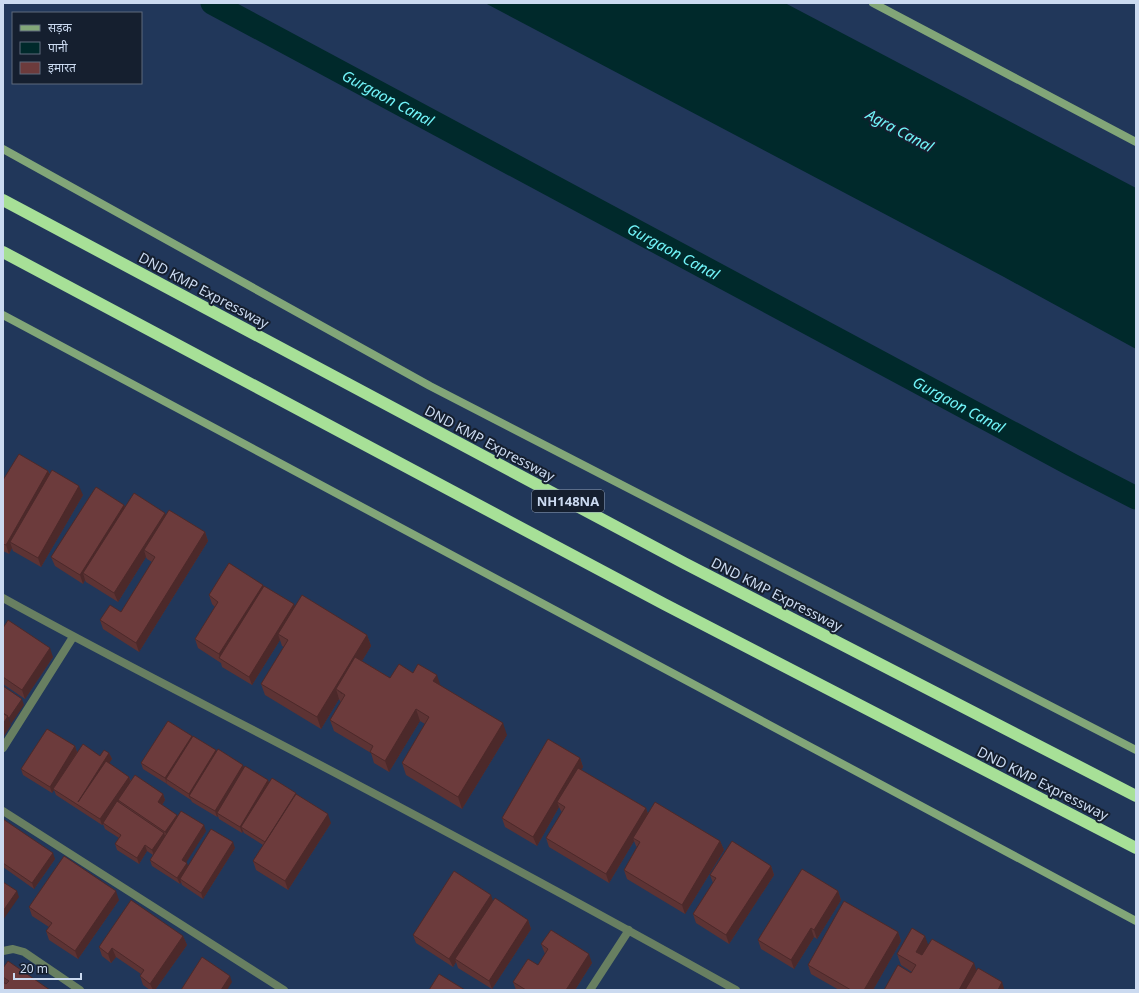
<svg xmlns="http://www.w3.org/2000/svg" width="1139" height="993" font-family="'Noto Sans','Noto Sans Devanagari',sans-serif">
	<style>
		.water { fill: #00292b }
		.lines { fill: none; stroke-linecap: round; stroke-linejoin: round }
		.canal { stroke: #00292b; stroke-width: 23 }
		.street { stroke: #687f61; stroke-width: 8 }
		.secondary { stroke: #82a678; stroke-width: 8 }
		.highway { stroke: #a7e097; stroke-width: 12 }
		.wall { fill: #5d3334 }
		.shaded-wall { fill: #4c292a }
		.building { fill: #6c3b3c; stroke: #4c292a }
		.labels { text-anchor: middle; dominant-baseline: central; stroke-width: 4; stroke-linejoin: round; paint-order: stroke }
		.shield { fill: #151f2f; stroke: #94a2b6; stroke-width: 1 }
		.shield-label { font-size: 13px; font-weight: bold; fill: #cbdaf0 }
		.street-label { font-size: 14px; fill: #cbdaf0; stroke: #151f2f }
		.water-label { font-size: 15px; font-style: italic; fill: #72f5fa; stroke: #151f2f }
	</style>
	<rect width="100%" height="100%" fill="#21375a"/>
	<path class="water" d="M485 3H785L1136 188V349L1004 277Z"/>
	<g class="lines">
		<path class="canal" id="s1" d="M212 3 1072 465 1136 498"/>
		<path class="street" d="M3 598C120 663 240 722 358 785 485 852 611 920 736 990
			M3 748 73 637
			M3 811 284 990
			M3 951 13 949 24 952 80 990
			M590 990 629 930"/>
		<path class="secondary" d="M873 3 1136 142
			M3 149 430 386 1136 750
			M3 315 1136 921"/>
		<path class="highway" d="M3 200 684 563 1136 796
			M3 252 664 604 1136 848"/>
	</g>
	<path class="wall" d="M48 471 50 474 83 495 41 567 13 551 12 548 9 554 3 551V480Z
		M124 505 125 507 166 515 205 532 208 541 139 652 103 629 100 620 121 612 152 562 147 559 146 557 118 602 86 582 85 580 83 584 55 566 51 557Z
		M263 585 264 587 295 607 367 635 371 646 362 661 390 678 413 673 441 686 507 735 462 809 406 775 402 763 425 724 420 721 389 772 374 763 371 753 334 731 330 720 341 702 340 701 339 699 321 729 265 695 261 684 284 647 282 646 280 640 252 685 222 667 221 663 198 648 195 639 215 607 212 604 209 595Z
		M3 628 53 657 25 699 3 684Z
		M192 737 216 750V752L244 767 268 780 269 783 296 794 331 823 288 890 256 870 253 861 263 845 244 833 243 831 242 833 219 819 218 816 217 817 192 802 191 800 168 785 167 784 143 769 141 763Z
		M75 746 77 752 100 756 109 753 112 759 109 763 129 777 131 781 163 794 165 800 162 805 178 816 206 831 186 862 188 866 235 848 203 899 182 885 181 882 180 884 152 866 150 860 153 855 147 851 139 864 117 850 115 844 119 838 105 829 103 824 102 825 56 795 54 790 52 793 23 775 21 769Z
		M580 758 583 767 581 770 646 808 648 814 720 841 724 850 685 914 627 879 624 870 637 847 636 846 634 841 609 883 549 847 546 838 562 812 561 811 559 807 537 846 505 827 502 818Z
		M3 819 55 859 34 889 3 867Z
		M771 866 774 875 729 944 696 923 693 914 713 883 710 875Z
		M838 891 841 900 817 939 814 937 794 969 761 949 758 940Z
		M119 900 78 959 49 940 46 931 49 927 32 916 29 907Z
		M493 901 528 920 531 929 492 989 458 968 456 962 453 967 416 943 413 935Z
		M898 932 901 941 873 990H839L811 974 808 965Z
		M183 936 187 945 155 990H150L143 985 140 976 141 974 116 957 111 963 102 956 99 947Z
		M541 944 592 963 575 990H516L513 982 538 965 545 954Z
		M928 944 976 970 1004 988 912 972 901 965 897 954Z
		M3 968 50 990H3Z"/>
	<path class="shaded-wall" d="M48 471 52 480 10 542 12 548 9 554 6 545Z
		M79 486 83 495 41 567 38 558Z
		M124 505 127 513 83 573 85 580 83 584 80 575Z
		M165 513 169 522 144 550 146 557 118 602 114 593Z
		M205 532 208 541 139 652 136 643Z
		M263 585 266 593 220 658 219 654Z
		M294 604 297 613 278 634 280 640 252 685 249 677Z
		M367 635 371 646 342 694 336 689 339 699 321 729 317 717Z
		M50 648 53 657 25 699 22 690Z
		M437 675 441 687 433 681Z
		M22 699 24 705 11 724 9 718Z
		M416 709 420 721 389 772 385 761Z
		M8 716 11 725 3 738V724Z
		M503 723 507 735 462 809 458 797Z
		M192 736 194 742 166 779 167 784 165 778Z
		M75 746 77 752 53 789 54 790 52 793 50 787Z
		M216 750 218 756 189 796 191 800 189 794Z
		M109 753 112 759 81 806 78 802Z
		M580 758 583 767 561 804 557 802 559 807 537 846 533 837Z
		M243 765 245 771 217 813 218 816 217 817 215 811Z
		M129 777 131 783 118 800 119 801 104 823H103V824L102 825 100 819Z
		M268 780 270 786 241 827 243 831 242 833 240 827Z
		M163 794 165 800 160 808 158 802Z
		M646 808 649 817 633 838 634 841 609 883 606 874Z
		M328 814 331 823 288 890 285 881Z
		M177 815 179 821 168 838 165 832Z
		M204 825 206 831 184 866 182 860Z
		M164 833 166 839 154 856 152 850Z
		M720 841 724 850 685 914 682 905Z
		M233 842 235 848 203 899 201 893Z
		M145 845 147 851 139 864 137 858Z
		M53 853 55 859 34 889 32 883Z
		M187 863 189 869 180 879 181 882 180 884 177 878Z
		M771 866 774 875 729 944 726 935Z
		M17 891 19 897 3 920V911Z
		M116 891 119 900 78 959 75 951Z
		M838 891 841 900 817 939 814 930Z
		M491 895 494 904 455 959 456 962 453 967 449 959Z
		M528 920 531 929 492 989 489 981Z
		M811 928 814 937 794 969 791 960Z
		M898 932 901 941 873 990H864Z
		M183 936 187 945 155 990H153L150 984Z
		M925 936 929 947 920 963 916 952Z
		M112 948 116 957 111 963 108 954Z
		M589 954 592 963 575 990H566Z
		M974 963 978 975 969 990H959Z
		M230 976 232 982 227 990H221Z
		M1002 982 1004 988 1003 990H998Z"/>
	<path class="building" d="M19 454 48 471 6 545 3 544V480Z
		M52 470 79 486 38 558 10 542Z
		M96 487 124 505 80 575 51 557Z
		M134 493 165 513 114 593 83 573Z
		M169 510 205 532 136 643 100 620 110 605 121 612 155 557 144 550Z
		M229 563 263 585 219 654 195 639 218 602 209 595Z
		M264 586 294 604 249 677 219 658Z
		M302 595 367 635 317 717 261 684 288 640 278 634Z
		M8 620 50 648 22 690 3 677V628Z
		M355 657 390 678 399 664 413 673 418 664 437 675 433 681 503 723 458 797 402 763 429 717 416 709 385 761 370 752 373 746 330 720 345 695 336 689Z
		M3 686 22 699 9 718 3 713Z
		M3 713 8 716 3 724Z
		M168 721 192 736 165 778 141 763Z
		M47 729 75 746 50 787 21 769Z
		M193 736 216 750 189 794 166 779Z
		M548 739 580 758 533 837 502 818Z
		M83 744 100 756 104 750 109 753 78 802 106 761 129 777 100 819 53 789Z
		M218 749 243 765 215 811 189 796Z
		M245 766 268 780 240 827 217 813Z
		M578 768 646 808 606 874 546 838 565 807 557 802Z
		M135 775 163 794 158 802 177 815 165 832 118 800Z
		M272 778 296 793 265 842 241 827Z
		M296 794 328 814 285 881 253 861Z
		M117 801 164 833 152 850 145 845 137 858 115 844 121 835 103 823Z
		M655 802 720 841 682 905 624 870 640 842 633 838Z
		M181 811 204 825 182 860 187 863 177 878 150 860Z
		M3 819 53 853 32 883 3 863Z
		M211 829 233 842 201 893 180 879Z
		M732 841 771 866 726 935 693 914 716 878 710 875Z
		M64 856 116 891 75 951 46 931 52 923 29 907Z
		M802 869 838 891 814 930 811 928 791 960 758 940Z
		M454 871 491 895 449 959 413 935Z
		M3 882 17 891 3 911Z
		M495 898 528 920 489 981 455 959Z
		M131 900 183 936 150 984 140 976 144 970 112 948 108 954 99 947Z
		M844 901 898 932 864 990H851L808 965Z
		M912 928 925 936 916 952 922 955 932 939 974 963 959 990H884L898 965 911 973 916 965 897 954Z
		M551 930 589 954 566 990H526L513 982 528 959 538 965 548 949 541 944Z
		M202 957 230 976 221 990H181Z
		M8 961 50 990H3V982L6 984 9 981 3 977V968Z
		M978 968 1002 982 998 990H965Z
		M439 974 465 990H429Z"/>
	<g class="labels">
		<rect class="shield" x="532" y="490" width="72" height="22" rx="3"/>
		<g class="shield-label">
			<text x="568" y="501">NH148NA</text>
		</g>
		<g class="street-label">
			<text transform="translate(204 290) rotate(28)">DND KMP Expressway</text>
			<text transform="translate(490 443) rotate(28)">DND KMP Expressway</text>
			<text transform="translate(777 594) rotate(27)">DND KMP Expressway</text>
			<text transform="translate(1043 783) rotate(27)">DND KMP Expressway</text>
		</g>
		<g class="water-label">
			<text stroke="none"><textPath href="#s1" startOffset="200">Gurgaon Canal</textPath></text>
			<text transform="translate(900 130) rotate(28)">Agra Canal</text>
			<text stroke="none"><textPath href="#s1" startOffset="524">Gurgaon Canal</textPath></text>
			<text stroke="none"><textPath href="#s1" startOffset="848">Gurgaon Canal</textPath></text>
		</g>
	</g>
	<rect width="1139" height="993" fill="none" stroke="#cbdaf0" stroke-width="8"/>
	<rect x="12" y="12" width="130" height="72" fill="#151f2f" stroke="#5e6a7c"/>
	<rect x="20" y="25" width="20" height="6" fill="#82a678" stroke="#5e6a7c"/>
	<text x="48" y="32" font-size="12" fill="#cbdaf0">सड़क</text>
	<rect x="20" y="42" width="20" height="12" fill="#00292b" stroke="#5e6a7c"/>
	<text x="48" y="52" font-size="12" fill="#cbdaf0">पानी</text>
	<rect x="20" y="62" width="20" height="12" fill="#6c3b3c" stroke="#5e6a7c"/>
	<text x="48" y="72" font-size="12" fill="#cbdaf0">इमारत</text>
	<path d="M14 973v6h67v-6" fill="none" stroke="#cbdaf0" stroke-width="2"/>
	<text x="20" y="973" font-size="12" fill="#cbdaf0" stroke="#151f2f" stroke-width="3" paint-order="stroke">20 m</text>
</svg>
